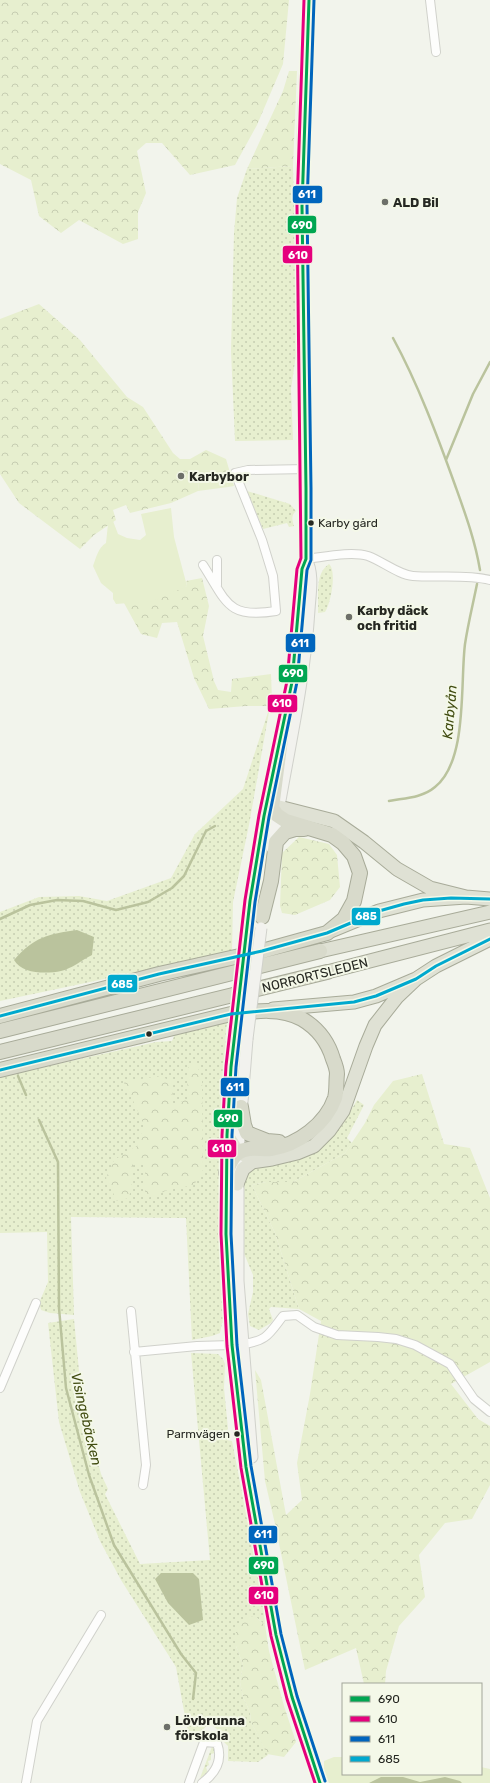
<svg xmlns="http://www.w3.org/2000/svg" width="490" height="1783" font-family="Rubik,sans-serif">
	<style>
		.grass { fill: url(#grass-dots) }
		.forest { fill: url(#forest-crowns) }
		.park { fill: #e7efcf }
		.water { fill: #bac39d }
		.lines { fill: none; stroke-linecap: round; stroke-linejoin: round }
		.stream { stroke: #bac39d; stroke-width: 2.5 }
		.minor-casing { stroke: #d0d1cb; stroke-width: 10 }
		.secondary-casing { stroke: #d0d1cb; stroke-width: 13 }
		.trunk-casing { stroke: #a8ab99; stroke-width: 15 }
		.motorway-casing { stroke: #a8ab99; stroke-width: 16 }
		.minor { stroke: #fdfdfc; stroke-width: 8 }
		.secondary { stroke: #f2f2ee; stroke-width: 11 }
		.trunk { stroke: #dfe1d4; stroke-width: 13 }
		.motorway { stroke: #d8dacb; stroke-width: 14 }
		.secondary-bridge-casing { stroke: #d0d1cb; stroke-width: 13; stroke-linecap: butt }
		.secondary-bridge { stroke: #f2f2ee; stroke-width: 11 }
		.bus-1-casing { stroke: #f4f8e8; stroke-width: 6 }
		.bus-2-casing { stroke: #f4f8e8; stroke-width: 6 }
		.bus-3-casing { stroke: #f4f8e8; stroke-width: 6 }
		.bus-4-casing { stroke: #f4f8e8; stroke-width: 6 }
		.bus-1 { stroke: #00a651; stroke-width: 3 }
		.bus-2 { stroke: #e5007d; stroke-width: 3 }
		.bus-3 { stroke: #0065bd; stroke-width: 3 }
		.bus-4 { stroke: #00a9ce; stroke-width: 3 }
		.poi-dot { fill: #6d6f69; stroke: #f4f8e8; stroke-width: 1.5 }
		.bus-dot { fill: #262822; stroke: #f4f8e8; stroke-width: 1.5 }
		.labels { text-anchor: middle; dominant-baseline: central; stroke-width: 4; stroke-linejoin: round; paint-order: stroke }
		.bus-label { font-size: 12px; fill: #262822; stroke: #f4f8e8; text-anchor: start }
		.poi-label { font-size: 13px; font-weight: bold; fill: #262822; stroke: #f4f8e8; text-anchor: start }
		.street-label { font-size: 13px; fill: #262822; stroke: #f4f8e8 }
		.water-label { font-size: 14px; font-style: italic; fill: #414c11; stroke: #f4f8e8 }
		.line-badge { stroke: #f4f8e8; stroke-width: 1.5 }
		.badge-label { font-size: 11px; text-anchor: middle; font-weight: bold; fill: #fff }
	</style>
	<defs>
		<pattern id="grass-dots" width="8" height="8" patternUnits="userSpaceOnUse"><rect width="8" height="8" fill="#e7efcf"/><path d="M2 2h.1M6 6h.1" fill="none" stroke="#c6cdb1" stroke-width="1.8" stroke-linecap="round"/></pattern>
		<pattern id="forest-crowns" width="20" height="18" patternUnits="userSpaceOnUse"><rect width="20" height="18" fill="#e7efcf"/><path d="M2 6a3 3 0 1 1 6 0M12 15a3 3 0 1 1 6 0" fill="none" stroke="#c6cdb1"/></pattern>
	</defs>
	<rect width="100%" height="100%" fill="#f2f4ec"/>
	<path class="grass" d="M293 166 297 348 291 389 293 440 235 441 231 351 234 233 237 198 247 169Z
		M247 491 290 504 296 511C291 515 292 520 294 526L289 527 287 523 263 529Z
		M329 564C337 571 331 603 325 612L318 613C319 597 314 574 329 564Z
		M270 706 249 825 233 902 232 952 0 1001V912L39 897 79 896 107 901 171 878 195 834 243 789Z
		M228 1017C226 1031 223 1043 229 1055 224 1145 220 1233 226 1322L222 1323 220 1333 212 1336 192 1340 186 1218 71 1217 74 1315 50 1313 41 1310 39 1303 48 1282 47 1232 0 1233V1077L156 1042 172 1041 175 1034Z
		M357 1100 364 1105 347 1138 352 1143 345 1153 293 1182H266L252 1185 275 1233 299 1309 271 1307 269 1309 273 1320 271 1323 259 1330 250 1326 248 1314 253 1292V1275L243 1251V1187L246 1173 252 1167 330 1137 343 1124Z
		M74 1319 82 1402 101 1474 108 1489 105 1494 140 1564 210 1560 191 1353 218 1354 223 1359 225 1364 224 1388 228 1429 225 1432 227 1440 232 1441 264 1607 265 1625 257 1618 236 1646 243 1665 240 1682 243 1697 250 1712 251 1722 268 1755 258 1762 228 1761V1746L220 1738 217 1729 209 1723 201 1732 188 1733 176 1667 121 1580 100 1541 80 1492 59 1422 48 1323Z
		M213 1744 216 1750 215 1753 211 1754V1760L208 1761 209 1765 206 1767 208 1773 200 1778Z"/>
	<path class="forest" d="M0 0H289L283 64 257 125 235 165 190 175 162 143H146L137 151 146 193 138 212V239L123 244 79 220 61 233 39 216 31 180 0 164Z
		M289 71H297L293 166 247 169 283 91Z
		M39 304 80 340 127 397 143 407 173 453 180 459H190L206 450 226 459 234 486 228 487 223 471 200 470 198 491 171 503 130 513 126 505 113 510 116 520 94 535 80 549 19 503 0 474V319Z
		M202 578 209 606 203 636 214 681 218 690 231 692 232 679 271 674 272 699 270 706H246L209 709 194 678 177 622 162 623 157 638 141 634 124 603 187 586 186 581Z
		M299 837 329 844 337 855 340 887 330 900 295 915 282 913 280 906 282 853Z
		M196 1063 202 1078 203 1170 194 1185 168 1190 145 1199V1163H133L132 1183 129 1198 117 1201 106 1178 114 1160 137 1146 144 1125 131 1096 126 1092 124 1082 159 1076 172 1081 173 1105 187 1099 188 1067Z
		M422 1074 444 1144 470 1148 490 1198V1362L451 1384 478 1419 490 1426V1485L472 1519 445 1523 419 1555 425 1597 399 1626 386 1671 385 1684H364L356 1648 305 1670 275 1524 265 1481 255 1370 261 1380 286 1515 302 1500 297 1463 310 1394 321 1321 299 1309 275 1233 252 1185 266 1182H293L345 1153 365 1123 374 1105 393 1081Z
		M246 1615 257 1618 265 1625 269 1651 284 1706 296 1742 284 1757 267 1754 251 1722 250 1712 243 1697 240 1682 243 1665 236 1646V1631Z"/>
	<path class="park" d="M200 470 223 471 228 487 198 491Z
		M171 508 174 537 187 586 153 601 116 604 113 599V593L101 583 93 566C96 558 98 548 106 543L108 524 113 521 118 534 127 538 140 540 146 535 141 514Z
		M334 1757H343V1774H481V1767L490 1769V1783H329L324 1771V1761Z"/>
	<path class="water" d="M77 930 94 937 92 955C82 960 71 969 61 971 46 974 22 974 14 960 34 937 48 934 77 930Z
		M161 1573H193L199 1579 203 1620 189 1625 168 1603 155 1579Z
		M381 1777H403L420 1782 445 1777 460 1781 462 1783H369Z"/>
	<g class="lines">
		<path class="stream" d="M393 338C418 384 437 435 455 485 465 513 475 540 480 570
			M446 460 473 394 490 362
			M389 801C405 798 422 798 435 787 468 761 460 683 465 644 468 624 473 604 477 584
			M0 919 30 905 57 900 83 901 116 910 148 902 172 888 184 876 206 831 215 826
			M18 1076 26 1095
			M39 1120 58 1162 59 1308 66 1388 89 1475 114 1545 181 1654 196 1673 193 1699"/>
		<g class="minor-casing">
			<path id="minor" d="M430 0 436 52
				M306 559C324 557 351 551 368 556 382 561 399 575 413 576 438 578 465 574 490 580
				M203 565C227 602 227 619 276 611L273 576 262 540 235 473 248 470 307 469
				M217 585V560
				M131 1311 146 1465 143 1485
				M243 1344C267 1341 269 1334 283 1316L297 1315 314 1327 337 1335 378 1337 396 1339 415 1345 450 1364 474 1399 490 1412
				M134 1352 197 1346 232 1345
				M0 1388 36 1303
				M26 1783 37 1721 101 1615
				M189 1783 204 1742 217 1743C223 1760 216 1773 202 1783"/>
		</g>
		<g class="secondary-casing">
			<path id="secondary" d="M281 739 292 682 302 569 306 559C308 464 303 370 302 275 300 183 304 92 309 0
				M272 848C284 768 304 690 309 610 310 593 314 574 306 559
				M247 925 266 808
				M235 1037C224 1113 224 1192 228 1269 232 1364 244 1458 261 1551 266 1579 270 1606 276 1634 286 1684 303 1734 320 1783
				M247 1039 238 1152V1281L252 1457"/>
		</g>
		<g class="trunk-casing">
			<path id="trunk" d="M264 816 272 808 279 807 334 821 364 842 397 869 430 888 466 897
				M333 930 379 911 423 900 466 897 490 899
				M320 951 490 912
				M327 972 490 930
				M273 1009 354 1002 376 996 416 979 436 966 490 939
				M227 1135 238 1152 247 1156
				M237 1184 243 1169 252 1162 272 1159 297 1153 314 1146 329 1131 343 1111 366 1046 375 1025 397 997 416 979"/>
		</g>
		<g class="motorway-casing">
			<path id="motorway" d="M262 917 271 881 276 842 285 832 295 829H304
				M0 1016 159 974 262 951 327 933 344 919 354 901 360 873 354 856 343 843 332 835 286 821 277 815 272 808 282 731
				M0 1031 320 951
				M0 1052 327 972
				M0 1070 231 1014C254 1011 281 1007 302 1019 319 1029 328 1042 333 1059 335 1064 337 1069 337 1074 336 1081 337 1091 335 1098 326 1124 298 1145 271 1149 260 1150 248 1146 238 1153 231 1158 229 1166 226 1173
				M241 1107 244 1125 247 1133 267 1141 279 1142"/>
		</g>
		<use href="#minor" class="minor"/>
		<use href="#secondary" class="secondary"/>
		<use href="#trunk" class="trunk"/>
		<use href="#motorway" class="motorway"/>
		<g class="secondary-bridge-casing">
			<path id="secondary-bridge" d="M235 1037 247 925
				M247 1039 261 928"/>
		</g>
		<use href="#secondary-bridge" class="secondary-bridge"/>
		<g class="bus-1-casing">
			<path id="bus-1" d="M309 0 302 206 306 488V559L302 569 292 682 264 816 250 901 231 1067 227 1135 226 1234 232 1345 246 1467 276 1635 292 1697 320 1783"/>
		</g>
		<g class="bus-2-casing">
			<path id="bus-2" d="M304 0 297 206 301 558 297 569 287 681 259 815 245 900 226 1066 222 1135 221 1234 227 1346 241 1468 271 1636 287 1699 315 1783"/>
		</g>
		<g class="bus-3-casing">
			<path id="bus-3" d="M314 0 307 206 311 488V560L307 570 297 682 269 817 255 902 236 1067 232 1135 231 1234 237 1345 251 1466 281 1634 297 1696 325 1781"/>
		</g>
		<g class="bus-4-casing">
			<path id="bus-4" d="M0 1016 159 974 262 951 327 933 379 911 404 904 423 900 451 898 490 899
				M0 1070 231 1014 354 1002 376 996 416 979 436 966 490 939"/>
		</g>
		<use href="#bus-1" class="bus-1"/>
		<use href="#bus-2" class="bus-2"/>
		<use href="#bus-3" class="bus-3"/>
		<use href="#bus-4" class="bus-4"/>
	</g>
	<g class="poi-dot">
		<circle cx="385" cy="202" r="4"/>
		<circle cx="181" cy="476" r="4"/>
		<circle cx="349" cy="617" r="4"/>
		<circle cx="167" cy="1727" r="4"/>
	</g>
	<g class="bus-dot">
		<circle cx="311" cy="523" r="3.5"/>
		<circle cx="149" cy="1034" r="3.5"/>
		<circle cx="237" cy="1434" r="3.5"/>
	</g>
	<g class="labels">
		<g class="bus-label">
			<text x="318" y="523">Karby gård</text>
			<text x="230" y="1434" text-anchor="end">Parmvägen</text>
		</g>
		<g class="poi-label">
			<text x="393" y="202">ALD Bil</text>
			<text x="189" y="476">Karbybor</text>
			<text x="357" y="610">Karby däck<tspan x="357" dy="15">och fritid</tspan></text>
			<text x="175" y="1720">Lövbrunna<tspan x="175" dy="15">förskola</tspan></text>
		</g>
		<g class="street-label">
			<text transform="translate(315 975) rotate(-14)">NORRORTSLEDEN</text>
		</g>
		<g class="water-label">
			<text transform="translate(450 712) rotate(-85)">Karbyån</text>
			<text transform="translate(86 1419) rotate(77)">Visingebäcken</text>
		</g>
	</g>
	<g class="line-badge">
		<rect x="292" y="185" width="31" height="19" rx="4" fill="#0065bd"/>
		<rect x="287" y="215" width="30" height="19" rx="4" fill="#00a651"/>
		<rect x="282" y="245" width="31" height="19" rx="4" fill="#e5007d"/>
		<rect x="285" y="633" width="31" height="20" rx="4" fill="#0065bd"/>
		<rect x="278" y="664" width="30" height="19" rx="4" fill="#00a651"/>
		<rect x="267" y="694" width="31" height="19" rx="4" fill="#e5007d"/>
		<rect x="351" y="907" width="30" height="19" rx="4" fill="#00a9ce"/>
		<rect x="107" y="974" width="31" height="19" rx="4" fill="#00a9ce"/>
		<rect x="220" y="1077" width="30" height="20" rx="4" fill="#0065bd"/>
		<rect x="213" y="1109" width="30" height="19" rx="4" fill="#00a651"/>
		<rect x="207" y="1139" width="30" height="19" rx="4" fill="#e5007d"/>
		<rect x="248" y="1525" width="30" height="19" rx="4" fill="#0065bd"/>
		<rect x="248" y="1556" width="31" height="19" rx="4" fill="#00a651"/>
		<rect x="248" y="1586" width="31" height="19" rx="4" fill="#e5007d"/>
	</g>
	<g class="badge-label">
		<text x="307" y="198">611</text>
		<text x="302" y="229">690</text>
		<text x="298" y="259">610</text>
		<text x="300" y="647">611</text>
		<text x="293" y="677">690</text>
		<text x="282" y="707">610</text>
		<text x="366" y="920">685</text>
		<text x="122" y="988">685</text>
		<text x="235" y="1091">611</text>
		<text x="228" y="1122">690</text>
		<text x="222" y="1152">610</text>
		<text x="263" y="1538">611</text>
		<text x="264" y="1569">690</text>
		<text x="264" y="1599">610</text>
	</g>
	<rect x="342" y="1683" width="140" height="92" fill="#f4f8e8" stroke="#a2a599"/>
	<rect x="350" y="1696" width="20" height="6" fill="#00a651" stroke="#a2a599"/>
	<text x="378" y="1703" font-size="12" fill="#262822">690</text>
	<rect x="350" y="1716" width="20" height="6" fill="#e5007d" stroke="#a2a599"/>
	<text x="378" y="1723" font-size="12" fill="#262822">610</text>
	<rect x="350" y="1736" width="20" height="6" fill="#0065bd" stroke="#a2a599"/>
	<text x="378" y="1743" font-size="12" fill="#262822">611</text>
	<rect x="350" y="1756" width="20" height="6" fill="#00a9ce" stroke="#a2a599"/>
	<text x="378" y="1763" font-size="12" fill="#262822">685</text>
</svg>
